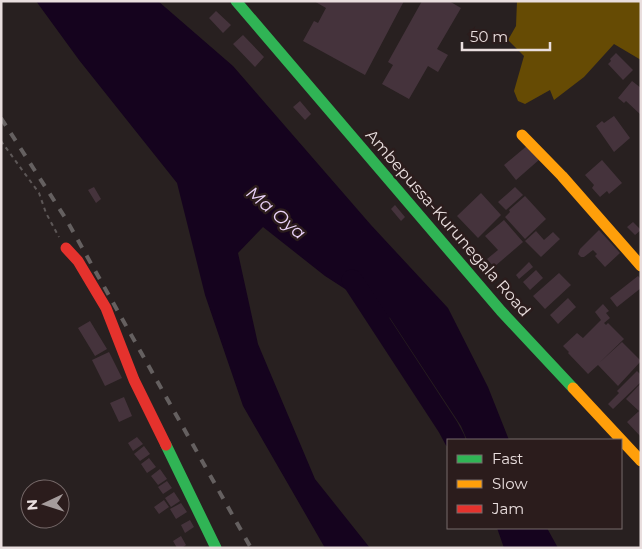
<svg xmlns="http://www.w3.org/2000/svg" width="642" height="549" font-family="Montserrat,sans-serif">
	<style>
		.forest { fill: #664b04 }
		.water { fill: #15031e }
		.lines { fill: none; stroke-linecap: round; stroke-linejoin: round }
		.river { stroke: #15031e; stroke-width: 21 }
		.building { fill: #45333c }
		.path { stroke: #5d5757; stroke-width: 2; stroke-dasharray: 4 4; stroke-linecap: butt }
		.fast { stroke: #30b455; stroke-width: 11 }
		.slow { stroke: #ff9f0a; stroke-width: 11 }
		.jam { stroke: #e5322d; stroke-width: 11 }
		.rail { stroke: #656060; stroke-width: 4; stroke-dasharray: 9 9; stroke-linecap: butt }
		.labels { text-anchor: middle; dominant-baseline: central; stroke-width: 5; stroke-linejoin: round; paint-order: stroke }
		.street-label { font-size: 16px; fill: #e9dede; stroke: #2b1c1c }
		.water-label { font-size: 18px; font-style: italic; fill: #ebd3fa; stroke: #2b1c1c }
	</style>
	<rect width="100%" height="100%" fill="#282020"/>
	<path class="forest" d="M517 1H641V60L614 44 584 77 554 100 550 90 525 104 518 101 514 91 524 56 508 40 516 26Z"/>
	<path class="water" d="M36 1H158L233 66 371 225 448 308 488 387 509 440H467L461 426 390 318 325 276 263 227 238 253 258 344 315 479 370 548H325L243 406 205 295 177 183 79 60Z
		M497 528H547L558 548H504Z"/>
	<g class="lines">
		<path class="river" d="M352 280 448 427 455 440"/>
	</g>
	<path class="building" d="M314 1H404L365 75 303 41 314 21 318 23 326 8Z
		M422 1H449L461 8 437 49 448 55 438 72 428 66 409 99 382 84 393 65 388 62Z
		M216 11 231 25 223 33 209 18Z
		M243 35 264 57 255 67 233 44Z
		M616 53 633 70 623 80 608 64 611 61 610 59Z
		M632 81 641 88V115L626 101 624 103 618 98Z
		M300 101 311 114 305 120 293 107Z
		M614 116 630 138 614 152 596 126 602 121 604 123Z
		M528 145 540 159 516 180 504 165Z
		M602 160 622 183 609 194 607 191 600 197 592 188 594 185 585 175Z
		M94 187 101 199 96 203 88 190Z
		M515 187 523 195 506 210 498 202Z
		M481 193 501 215 478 238 457 216Z
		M525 196 546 219 525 239 505 217 510 212 509 210Z
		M395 205 405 217 401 221 391 209Z
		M504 220 523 242 494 267 487 259 498 250 485 236Z
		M633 222 641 230 635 235 627 227Z
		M599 230 620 253 605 267 595 256 597 254 593 250 584 257H581L578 254 580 249Z
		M536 231 544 240 553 232 560 239 541 257 525 241Z
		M529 262 533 267 519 279 516 275Z
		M536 270 543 278 530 290 523 282Z
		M559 273 571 285 545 309 533 296Z
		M638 276 641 279V288L617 307 610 298Z
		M568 298 576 307 558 324 550 315Z
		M603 304 609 311 606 313 610 318 604 323 606 325 608 323 624 339 599 363 622 342 641 361 618 386 598 365 588 374 568 353 569 352 563 346 577 333 583 338 601 320 595 312Z
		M90 321 107 349 95 356 78 328Z
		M109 352 122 378 105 386 92 360Z
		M637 371 641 375V382L613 409 608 404 619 393 617 391Z
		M641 383V437L627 422 639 411 626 399Z
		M124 397 132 416 119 422 110 403Z
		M137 437 143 444 133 451 128 443Z
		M144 446 150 454 140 461 134 454Z
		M149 458 156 467 147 473 141 464Z
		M160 469 167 479 158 485 151 476Z
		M167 481 172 488 163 494 158 487Z
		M174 492 180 501 171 507 165 498Z
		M164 500 169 507 159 514 154 507Z
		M181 503 187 512 176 519 170 509Z
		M190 520 194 527 185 533 181 525Z
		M181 536 186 545 182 548H177L173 541Z"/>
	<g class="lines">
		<path class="path" d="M1 141 39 193 46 213 59 237"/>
		<path class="fast" d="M236 1 501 311 573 388
			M166 445 216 548"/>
		<path class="slow" d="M522 135 562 176 641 266
			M573 388 641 461"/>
		<path class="jam" d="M66 248 78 261 106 308 134 380 166 445"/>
		<path class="rail" d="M1 118 66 219 251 548"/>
	</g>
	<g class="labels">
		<g class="street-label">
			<text transform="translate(448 223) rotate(49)">Ambepussa-Kurunegala Road</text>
		</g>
		<g class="water-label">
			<text transform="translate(276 213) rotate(40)">Ma Oya</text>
		</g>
	</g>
	<rect width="642" height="549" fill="none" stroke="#e9dede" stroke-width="5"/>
	<rect x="447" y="439" width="175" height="90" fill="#2b1c1c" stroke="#776a6a"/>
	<rect x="457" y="455" width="25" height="8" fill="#30b455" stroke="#776a6a"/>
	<text x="492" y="464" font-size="15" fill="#e9dede">Fast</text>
	<rect x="457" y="480" width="25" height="8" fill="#ff9f0a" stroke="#776a6a"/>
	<text x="492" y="489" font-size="15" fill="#e9dede">Slow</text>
	<rect x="457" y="505" width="25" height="8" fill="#e5322d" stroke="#776a6a"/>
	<text x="492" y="514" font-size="15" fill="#e9dede">Jam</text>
	<g transform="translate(45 504) rotate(266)"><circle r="24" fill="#2b1c1c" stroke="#776a6a"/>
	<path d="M0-4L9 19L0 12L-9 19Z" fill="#a59c9c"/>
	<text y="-8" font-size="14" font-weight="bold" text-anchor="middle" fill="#e9dede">N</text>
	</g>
	<path d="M462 42v8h88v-8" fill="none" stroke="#e9dede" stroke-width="2.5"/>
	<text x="470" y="42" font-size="15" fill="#e9dede" stroke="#2b1c1c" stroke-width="4" paint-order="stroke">50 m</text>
</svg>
